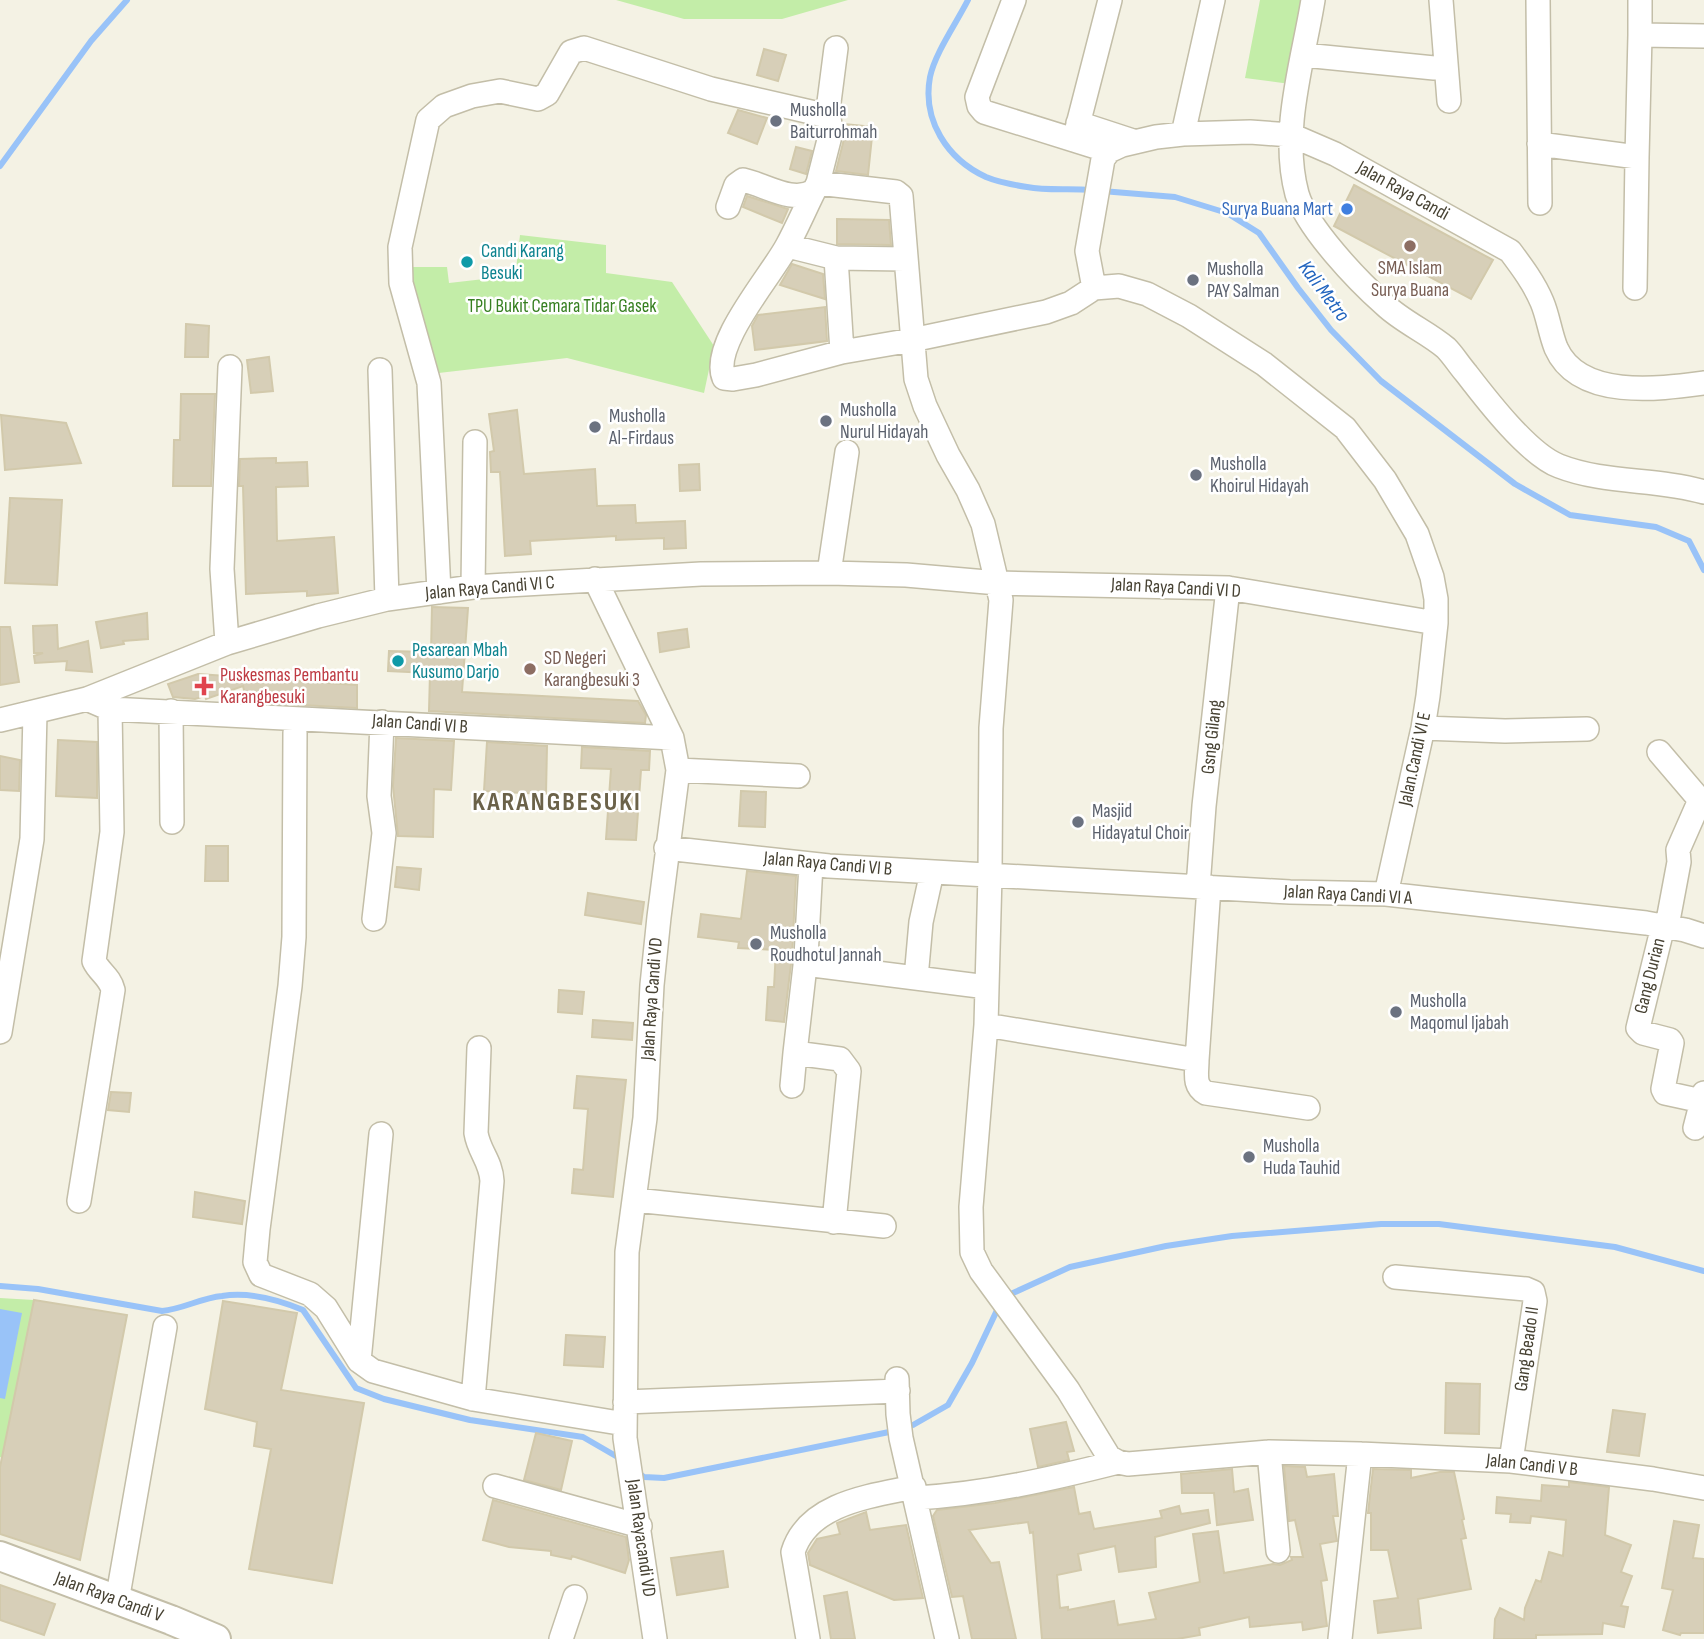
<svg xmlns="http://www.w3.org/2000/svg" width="1704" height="1639" font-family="'Sofia Sans Condensed',sans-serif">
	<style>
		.green { fill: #c3eda8 }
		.water { fill: #99c3f8 }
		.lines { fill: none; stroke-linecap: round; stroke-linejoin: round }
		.stream { stroke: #99c3f8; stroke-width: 6 }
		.building { fill: #d7cfb8; stroke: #d2c9ab; stroke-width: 2 }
		.minor-casing { stroke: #c3bea8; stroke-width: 26 }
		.tertiary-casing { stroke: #c3bea8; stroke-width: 32 }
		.minor { stroke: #fff; stroke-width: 23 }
		.tertiary { stroke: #fff; stroke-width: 28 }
		.worship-dot { fill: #6b7280; stroke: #fff; stroke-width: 2.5 }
		.shop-dot { fill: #3f7fe0; stroke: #fff; stroke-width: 2.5 }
		.education-dot { fill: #8d6e63; stroke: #fff; stroke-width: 2.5 }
		.culture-dot { fill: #0f9aa8; stroke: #fff; stroke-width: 2.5 }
		.health-dot { fill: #e0444e; stroke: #fff; stroke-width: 2.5 }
		.labels { text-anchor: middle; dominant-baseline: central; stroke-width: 5; stroke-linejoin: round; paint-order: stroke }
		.worship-label { font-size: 19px; fill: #5b616d; stroke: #fff; text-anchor: start }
		.street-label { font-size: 19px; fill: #474233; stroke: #fff }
		.shop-label { font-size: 19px; fill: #366cbe; stroke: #fff; text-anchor: end }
		.culture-label { font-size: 19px; fill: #0d838f; stroke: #fff; text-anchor: start }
		.education-label { font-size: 19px; fill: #785e54; stroke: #fff }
		.park-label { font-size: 19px; fill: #367f20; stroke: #fff }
		.health-label { font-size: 19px; fill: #be3a42; stroke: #fff; text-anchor: start }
		.water-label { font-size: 21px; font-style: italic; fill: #2164be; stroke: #fff }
		.district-label { font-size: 26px; font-weight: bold; letter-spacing: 2px; fill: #6b6249; stroke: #fff }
	</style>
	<rect width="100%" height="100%" fill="#f4f2e4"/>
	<path class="green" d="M616 0H848L782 19H684Z
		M1260 0H1304L1290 84 1245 78Z
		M520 235 606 245V273L672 282 714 346 704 393 567 358 430 374 407 267H447L449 283 493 278H515Z
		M0 1298 34 1300 2 1458 0 1457Z"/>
	<path class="water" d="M0 1309 22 1313 5 1399 0 1398Z"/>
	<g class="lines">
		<path class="stream" d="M968 0C957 22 935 53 930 77 922 120 947 159 986 177 998 182 1014 185 1027 187 1048 191 1070 188 1091 190
			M0 166 91 41 127 0
			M1102 191 1175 197 1227 213 1259 233 1298 288 1331 330 1381 381 1515 484 1570 515 1656 527 1689 541 1704 570
			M0 1286 38 1289 162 1311C183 1309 201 1298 222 1296 248 1292 279 1300 303 1310L356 1388 384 1399 470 1420 583 1437 621 1459
			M1007 1299 1013 1293 1070 1267 1166 1246 1232 1236 1381 1224H1439L1615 1247 1704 1271
			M904 1428 913 1425 948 1405 972 1363 999 1306
			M635 1470 644 1477 664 1478 894 1431"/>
	</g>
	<path class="building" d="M764 49 786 55 778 81 757 75Z
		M738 110 767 118 757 144 728 133Z
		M844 124 873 127 868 175 836 171 845 135Z
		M796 147 812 151 806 174 790 169Z
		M1354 185 1493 260 1471 299 1334 226Z
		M747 196 788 209 782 223 743 207Z
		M837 219 889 220 891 245 837 244Z
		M792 264 823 274 825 299 780 285Z
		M825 307 827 341 755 350 752 326 758 315Z
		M186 324 209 326 208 357H185Z
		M269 357 273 391 251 393 247 360Z
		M181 394H215L211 486H173L174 440H180Z
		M517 410 524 474 595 469 597 506 635 505 636 523 685 521 686 548 664 549V538L616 540V536L530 541 531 554 505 556 500 472H491L490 452 494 451 489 414Z
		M1 415 66 423 81 463 5 470Z
		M276 458V463L307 462 308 486 276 487 277 541 334 537 338 593 307 596V591L246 594 243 486H239L240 459Z
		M699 464 700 490 680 491 679 465Z
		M10 498 62 500 57 585 5 583Z
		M432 607 468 608 462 692 638 701 646 715 645 723 429 711 430 673 388 671 389 651 431 652Z
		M147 613 148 639 123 641 124 644 101 648 96 622Z
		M57 625 58 649 88 641 92 672 66 670 67 661 35 663 34 656 43 653H34L33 626Z
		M0 627H10L19 682 0 685Z
		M687 629 689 647 660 652 658 633Z
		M198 674 357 685V708L247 702 243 686 206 699 205 696 195 699 173 697 168 684Z
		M396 738 454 741 451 790 434 789 433 837 398 836 393 786Z
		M58 740 97 742V798L56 796Z
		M487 742 547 746 546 794 484 791Z
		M582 747 650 751 649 770H641L636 840 606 839 611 769 581 768Z
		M0 756 20 760 19 791 0 790Z
		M741 791 766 792 765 827 739 826Z
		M206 846H228V881H205Z
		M397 867 421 869 419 890 395 887Z
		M747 871 796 876 792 956 784 1022 766 1020 768 987H774L776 950 738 948 739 942 698 937 701 914 741 919Z
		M588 893 644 902 641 924 585 915Z
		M559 990 584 992 582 1014 558 1012Z
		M593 1020 633 1023 632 1040 592 1037Z
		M577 1076 626 1080 613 1197 572 1193 574 1169 583 1170 588 1109 574 1108Z
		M111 1092 131 1093 129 1112 108 1110Z
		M195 1192 245 1201 242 1224 193 1217Z
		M34 1300 127 1315 80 1560 0 1534V1467Z
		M223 1301 297 1313 281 1390 364 1403 332 1583 249 1569 271 1449 254 1446 257 1422 205 1409Z
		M566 1335 605 1337 603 1367 564 1365Z
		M1446 1383 1480 1384 1479 1434 1445 1433Z
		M1613 1410 1645 1414 1639 1456 1607 1452Z
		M1066 1422 1074 1451 1067 1452 1069 1460 1038 1467 1030 1429Z
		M536 1433 572 1441 561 1490 524 1480Z
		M1284 1466 1305 1467 1307 1477 1334 1474 1338 1516H1333L1337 1541 1320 1544 1327 1580 1321 1581 1327 1626 1303 1630 1302 1622 1250 1627 1249 1617 1199 1628 1200 1635 1177 1639H1042L1033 1532 1030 1533 1028 1522 969 1530 991 1563 999 1562 1016 1639H972L963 1596 952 1597 933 1516 937 1510 995 1503 1074 1487 1079 1514 1090 1512 1094 1529 1162 1518 1160 1511 1179 1506 1181 1514 1208 1510 1210 1523 1155 1537 1156 1567 1119 1572 1115 1546 1078 1554 1081 1570 1057 1575 1060 1608 1068 1607V1610L1114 1601 1118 1625 1156 1619 1149 1593 1200 1582 1193 1534 1218 1531 1224 1573 1273 1564 1280 1565 1292 1560 1291 1557H1303L1295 1520 1289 1521Z
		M1232 1469 1234 1492 1248 1489 1253 1520 1217 1525 1214 1493H1182L1181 1474Z
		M1373 1469 1411 1470V1478L1440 1472H1454L1464 1519 1462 1520 1466 1538 1461 1539 1471 1589 1418 1599 1421 1628 1378 1633 1374 1601 1398 1598 1388 1550H1371V1513H1368Z
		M1569 1482 1609 1487 1605 1535 1631 1545 1621 1572 1632 1576 1621 1606 1628 1607 1624 1627 1603 1623 1602 1634 1536 1635V1639H1494L1495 1619 1500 1608 1524 1620 1525 1608 1536 1580 1541 1582 1549 1552 1563 1556 1566 1520 1531 1516 1530 1523 1510 1522 1511 1514 1496 1513 1497 1497 1541 1501 1542 1485 1569 1487Z
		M493 1500 626 1537 629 1560 625 1573 572 1556 571 1559 551 1555V1551L509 1547 483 1540Z
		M866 1512 870 1530 906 1525 923 1598 894 1600 810 1565 808 1553 817 1539 840 1534 837 1523Z
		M1674 1521 1699 1525 1693 1558 1704 1559V1633H1681L1680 1635 1663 1630 1673 1590 1662 1588Z
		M723 1551 728 1587 677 1595 671 1558Z
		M0 1585 55 1604 44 1635 0 1620Z
		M847 1592 855 1639H831L824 1596Z"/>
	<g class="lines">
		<g class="minor-casing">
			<path id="minor" d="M1014 0 977 97 979 106 984 112 1109 151
				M1313 0C1303 62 1280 131 1297 194 1307 228 1358 281 1385 305 1403 322 1427 332 1446 348 1453 355 1459 365 1466 373 1486 399 1528 454 1559 466 1605 484 1656 478 1704 492
				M1441 0 1449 101
				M1538 0 1540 203
				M1640 0V35L1704 36
				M1304 55 1434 68
				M1078 123 1133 141
				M1183 134 1213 0
				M1074 140 1110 0
				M1539 144 1637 157 1640 35
				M818 183 831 132 828 110 836 48
				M728 207 736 185 743 180C766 185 792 204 814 191
				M788 246 836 258 905 259
				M836 258 842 352
				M1094 288 1087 251 1103 159 1109 151 1122 145 1156 137 1183 134 1250 132 1291 135 1335 154 1510 251C1522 267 1534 283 1542 302 1548 316 1550 333 1556 348 1579 400 1659 389 1704 383
				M1635 288 1637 157
				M380 370 387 599
				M829 573 847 452
				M595 579 672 738 678 770 659 917 652 985 645 1118 627 1252 625 1438 655 1639
				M473 587 475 442
				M439 592 429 383 401 283 400 247 428 120 444 106 472 96 500 91 538 99 547 94 571 52 584 48 711 89 828 116
				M227 643 222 569 230 367
				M87 699 110 709 672 738
				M171 711 172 822
				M0 720 87 699 227 643 318 616 387 599 473 587 701 574 829 573 906 575 998 583 1228 588 1436 623
				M1423 728 1505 731 1587 729
				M295 733 294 937 290 986 258 1229 255 1262 261 1275 310 1294 326 1308 359 1361 373 1371 473 1399 625 1424
				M1659 752 1700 800 1678 850 1679 862 1667 926
				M678 770 798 776
				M666 848 829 866 1290 892 1386 894 1646 923 1685 930 1704 936
				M811 864 806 957 795 1053 840 1059 849 1071 834 1222
				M1198 887 1204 806 1228 588
				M1386 894 1423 728 1428 696 1436 623V599L1432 577 1417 534 1385 480 1345 428 1264 364 1189 316 1147 294 1119 286 1094 288 1071 303 1046 312 912 340 842 352 756 375 733 379 724 378C710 345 771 276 787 246 798 226 807 204 818 183L896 192 901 196 916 379 925 406 948 455 968 490 983 524 1001 600 991 728 990 875 986 1025 971 1207 972 1252 981 1271 1068 1390 1109 1457 1118 1462 1128 1464 1269 1452 1360 1454 1511 1461 1653 1479 1704 1488
				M374 919 384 833 379 796 382 722
				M1663 926 1638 1028 1643 1033 1670 1040 1672 1043 1663 1089 1665 1093 1702 1101
				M805 964 987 987
				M916 978 921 922 932 872
				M986 1025 1197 1060C1197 1073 1193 1086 1206 1093L1308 1108
				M0 1032 32 839 35 713
				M1197 1060 1209 887
				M792 1086 795 1053
				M1695 1128 1704 1093
				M635 1200 884 1226
				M79 1201 113 990C110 977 99 972 94 961L112 832 110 709
				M1395 1277 1526 1289 1533 1292 1535 1301 1511 1461
				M359 1361 381 1134
				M897 1379 898 1414 901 1438 947 1639
				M473 1399 492 1181C491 1161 479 1152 476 1133L479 1048
				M625 1402 898 1391
				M1269 1452 1278 1551
				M495 1486 640 1526
				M917 1498C985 1494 1051 1479 1118 1462
				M117 1601 165 1327
				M561 1639 575 1597
				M808 1639 793 1552C808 1503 871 1496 914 1487
				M1340 1639 1360 1454"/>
		</g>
		<g class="tertiary-casing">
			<path id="tertiary" d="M0 1556 171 1620 216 1639"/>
		</g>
		<use href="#minor" class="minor"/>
		<use href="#tertiary" class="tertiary"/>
	</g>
	<g class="worship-dot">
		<circle cx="776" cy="121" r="7"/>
		<circle cx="1193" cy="280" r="7"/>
		<circle cx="826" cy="421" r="7"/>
		<circle cx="595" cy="427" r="7"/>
		<circle cx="1196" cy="475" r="7"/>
		<circle cx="1078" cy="822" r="7"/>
		<circle cx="756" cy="944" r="7"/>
		<circle cx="1396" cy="1012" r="7"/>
		<circle cx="1249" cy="1157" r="7"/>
	</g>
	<circle class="shop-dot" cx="1347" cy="209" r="7"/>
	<g class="education-dot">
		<circle cx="1410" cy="246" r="7"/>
		<circle cx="530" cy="669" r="7"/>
	</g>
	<g class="culture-dot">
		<circle cx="467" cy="262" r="7"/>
		<circle cx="398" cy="661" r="7"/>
	</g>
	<path class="health-dot" d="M200.5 675.5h7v7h7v7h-7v7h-7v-7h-7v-7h7z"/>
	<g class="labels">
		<g class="worship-label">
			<text x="790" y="110">Musholla<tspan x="790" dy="22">Baiturrohmah</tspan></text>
			<text x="1207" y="269">Musholla<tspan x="1207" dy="22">PAY Salman</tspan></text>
			<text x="840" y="410">Musholla<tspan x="840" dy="22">Nurul Hidayah</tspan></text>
			<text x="609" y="416">Musholla<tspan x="609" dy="22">Al-Firdaus</tspan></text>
			<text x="1210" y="464">Musholla<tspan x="1210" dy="22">Khoirul Hidayah</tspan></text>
			<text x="1092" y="811">Masjid<tspan x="1092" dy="22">Hidayatul Choir</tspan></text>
			<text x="770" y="933">Musholla<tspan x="770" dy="22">Roudhotul Jannah</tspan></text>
			<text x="1410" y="1001">Musholla<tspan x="1410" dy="22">Maqomul Ijabah</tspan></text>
			<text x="1263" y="1146">Musholla<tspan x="1263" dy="22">Huda Tauhid</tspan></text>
		</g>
		<g class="street-label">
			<text transform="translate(1403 191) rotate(29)">Jalan Raya Candi</text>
			<text transform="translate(490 588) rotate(-5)">Jalan Raya Candi VI C</text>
			<text transform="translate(1176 588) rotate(3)">Jalan Raya Candi VI D</text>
			<text transform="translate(420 724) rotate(4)">Jalan Candi VI B</text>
			<text transform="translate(1212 737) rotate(-84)">Gsng Gilang</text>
			<text transform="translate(1415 759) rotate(-78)">Jalan.Candi VI E</text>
			<text transform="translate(828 864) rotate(5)">Jalan Raya Candi VI B</text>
			<text transform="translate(1348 895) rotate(3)">Jalan Raya Candi VI A</text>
			<text transform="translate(1650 976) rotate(-76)">Gang Durian</text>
			<text transform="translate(652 999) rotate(-86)">Jalan Raya Candi VD</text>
			<text transform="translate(1527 1349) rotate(-82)">Gang Beado II</text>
			<text transform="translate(1532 1465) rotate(6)">Jalan Candi V B</text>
			<text transform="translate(641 1538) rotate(82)">Jalan Rayacandi VD</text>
			<text transform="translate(109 1597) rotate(20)">Jalan Raya Candi V</text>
		</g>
		<g class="shop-label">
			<text x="1333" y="209">Surya Buana Mart</text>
		</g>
		<g class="culture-label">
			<text x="481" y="251">Candi Karang<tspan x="481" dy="22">Besuki</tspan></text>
			<text x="412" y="650">Pesarean Mbah<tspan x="412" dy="22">Kusumo Darjo</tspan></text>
		</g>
		<g class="education-label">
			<text x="1410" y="268">SMA Islam<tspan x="1410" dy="22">Surya Buana</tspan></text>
			<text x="544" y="658" text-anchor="start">SD Negeri<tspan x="544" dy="22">Karangbesuki 3</tspan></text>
		</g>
		<g class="park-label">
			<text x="562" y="306">TPU Bukit Cemara Tidar Gasek</text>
		</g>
		<g class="health-label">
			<text x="220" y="675">Puskesmas Pembantu<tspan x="220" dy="22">Karangbesuki</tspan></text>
		</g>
		<g class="water-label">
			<text transform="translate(1324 291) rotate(53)">Kali Metro</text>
		</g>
		<g class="district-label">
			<text x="557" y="802">KARANGBESUKI</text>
		</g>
	</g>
</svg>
